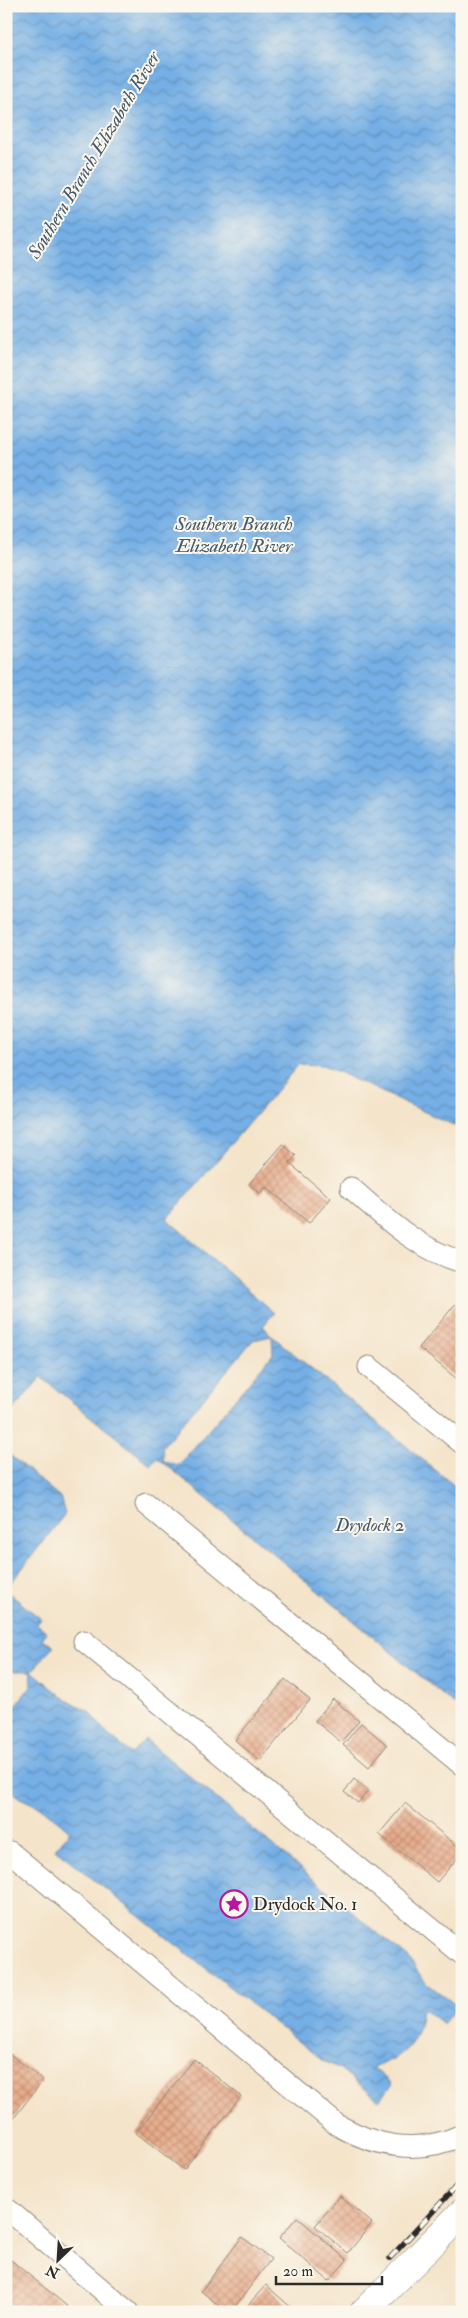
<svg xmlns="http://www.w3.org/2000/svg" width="468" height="2318" font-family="'IM FELL Double Pica',serif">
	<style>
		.water { fill: url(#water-waves); stroke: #506d88; fill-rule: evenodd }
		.building { fill: url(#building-cross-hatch) }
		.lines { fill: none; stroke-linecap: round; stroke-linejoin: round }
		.lane-casing { stroke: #90887a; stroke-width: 23 }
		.street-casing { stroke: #90887a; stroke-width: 29 }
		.lane { stroke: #fff; stroke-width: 21 }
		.street { stroke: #fff; stroke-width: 28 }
		.rail-casing { stroke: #2b2b2b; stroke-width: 5.5 }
		.rail { stroke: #fbf7ec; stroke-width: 4; stroke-dasharray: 11; stroke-linecap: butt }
		.labels { text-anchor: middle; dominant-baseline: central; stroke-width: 4; stroke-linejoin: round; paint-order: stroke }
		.poi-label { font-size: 18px; fill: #2b2b2b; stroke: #fbf7ec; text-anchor: start }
		.water-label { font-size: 19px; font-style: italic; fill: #45596c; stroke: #fbf7ec }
	</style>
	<defs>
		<pattern id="water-waves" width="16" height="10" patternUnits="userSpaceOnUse" patternTransform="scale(1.25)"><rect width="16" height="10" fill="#75afe5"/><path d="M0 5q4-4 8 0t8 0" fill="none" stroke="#608fba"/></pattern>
		<pattern id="building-cross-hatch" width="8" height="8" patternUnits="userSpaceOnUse" patternTransform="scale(1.25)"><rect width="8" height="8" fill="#e6a785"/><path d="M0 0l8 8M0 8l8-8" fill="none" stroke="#bb886d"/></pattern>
	</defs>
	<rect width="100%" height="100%" fill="#fbf7ec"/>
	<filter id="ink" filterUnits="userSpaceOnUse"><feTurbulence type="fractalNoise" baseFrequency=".02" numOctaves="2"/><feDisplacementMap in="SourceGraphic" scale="10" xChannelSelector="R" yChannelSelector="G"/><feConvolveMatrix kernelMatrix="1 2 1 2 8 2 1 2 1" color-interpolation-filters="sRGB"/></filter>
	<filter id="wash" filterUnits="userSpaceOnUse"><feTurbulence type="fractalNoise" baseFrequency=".0096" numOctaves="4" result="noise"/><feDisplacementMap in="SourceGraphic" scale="20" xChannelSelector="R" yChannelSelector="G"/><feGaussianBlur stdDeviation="1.12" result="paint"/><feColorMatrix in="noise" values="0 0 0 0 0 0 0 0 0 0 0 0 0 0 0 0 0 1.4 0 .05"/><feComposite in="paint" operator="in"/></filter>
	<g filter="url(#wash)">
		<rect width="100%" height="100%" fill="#f4e4ca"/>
		<path class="water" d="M6 6H462V1129L323 1065 299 1064 167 1219 274 1313 263 1326 272 1336 462 1492V1711L163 1462 157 1458 151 1465 41 1377 6 1418ZM272 1336 273 1354 179 1465 164 1462 162 1447 253 1340Z
			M6 1452 60 1497 65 1514 6 1589Z
			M6 1591 41 1619 37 1624 47 1632 42 1639 53 1647 32 1671 63 1697 90 1712 107 1734 132 1754 145 1739 410 1960 424 1981 457 2006 443 2024 422 2008C418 2044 406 2057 372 2067L392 2084 379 2100 339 2068 323 2061 55 1849 70 1831 44 1809 18 1797 6 1782V1718L31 1686 32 1671H12L6 1679Z"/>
		<g id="blocks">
			<path class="building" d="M283 1144 296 1156 289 1163 331 1198 309 1223 266 1187 260 1194 249 1184Z
				M462 1296V1383L419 1348Z
				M285 1679 310 1700 260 1761 235 1740Z
				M333 1699 359 1721 341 1742 315 1721Z
				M361 1723 387 1745 369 1767 343 1745Z
				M354 1779 368 1791 358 1803 344 1792Z
				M405 1803 462 1850V1853L437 1882 379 1834Z
				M6 2051 43 2080 14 2118 6 2112Z
				M194 2059 241 2096 184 2170 136 2133Z
				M340 2196 372 2223 348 2253 315 2226Z
				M297 2217 347 2260 329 2281 279 2238Z
				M242 2237 271 2259 231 2312H227L201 2291Z
				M6 2256 74 2312H6Z
				M266 2285 296 2312H255L248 2305Z"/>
		</g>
	</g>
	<g filter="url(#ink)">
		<use href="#blocks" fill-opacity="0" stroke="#90887a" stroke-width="1"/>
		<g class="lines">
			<g class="lane-casing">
				<path id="lane" d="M351 1188C385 1218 417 1249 462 1262
					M369 1367 462 1443
					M146 1504 462 1765
					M84 1641 462 1954
					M10 1852 336 2124C375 2147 419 2155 462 2135
					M6 2208 128 2312"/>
			</g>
			<g class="street-casing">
				<path id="street" d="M364 2312 462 2213"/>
			</g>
			<use href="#lane" class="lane"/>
			<use href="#street" class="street"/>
			<g class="rail-casing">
				<path id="rail" d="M390 2258 462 2180"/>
			</g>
			<use href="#rail" class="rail"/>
		</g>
	</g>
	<defs>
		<g id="sight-ring" transform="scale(1.4375)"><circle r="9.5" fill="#fbf7ec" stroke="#b5179e" stroke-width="1.5"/><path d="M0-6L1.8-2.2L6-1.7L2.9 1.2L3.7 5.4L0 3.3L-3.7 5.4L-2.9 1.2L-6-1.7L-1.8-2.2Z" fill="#b5179e"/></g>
	</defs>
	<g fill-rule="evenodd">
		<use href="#sight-ring" x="234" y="1904"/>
	</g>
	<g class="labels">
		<g class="poi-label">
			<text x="253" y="1904">Drydock No. 1</text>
		</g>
		<g class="water-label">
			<text transform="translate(94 155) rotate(-59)">Southern Branch Elizabeth River</text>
			<text x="234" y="524">Southern Branch<tspan x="234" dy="22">Elizabeth River</tspan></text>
			<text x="370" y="1525">Drydock 2</text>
		</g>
	</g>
	<rect width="468" height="2318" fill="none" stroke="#fbf7ec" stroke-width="25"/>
	<g transform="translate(58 2260) rotate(205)" stroke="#fbf7ec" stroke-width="4" paint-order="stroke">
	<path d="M0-4L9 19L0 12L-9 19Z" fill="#2b2b2b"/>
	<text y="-8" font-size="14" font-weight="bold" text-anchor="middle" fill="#2b2b2b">N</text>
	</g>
	<path d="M276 2276v8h106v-8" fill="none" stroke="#2b2b2b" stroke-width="2.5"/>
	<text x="283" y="2276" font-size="15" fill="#2b2b2b" stroke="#fbf7ec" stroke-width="4" paint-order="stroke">20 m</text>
</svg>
